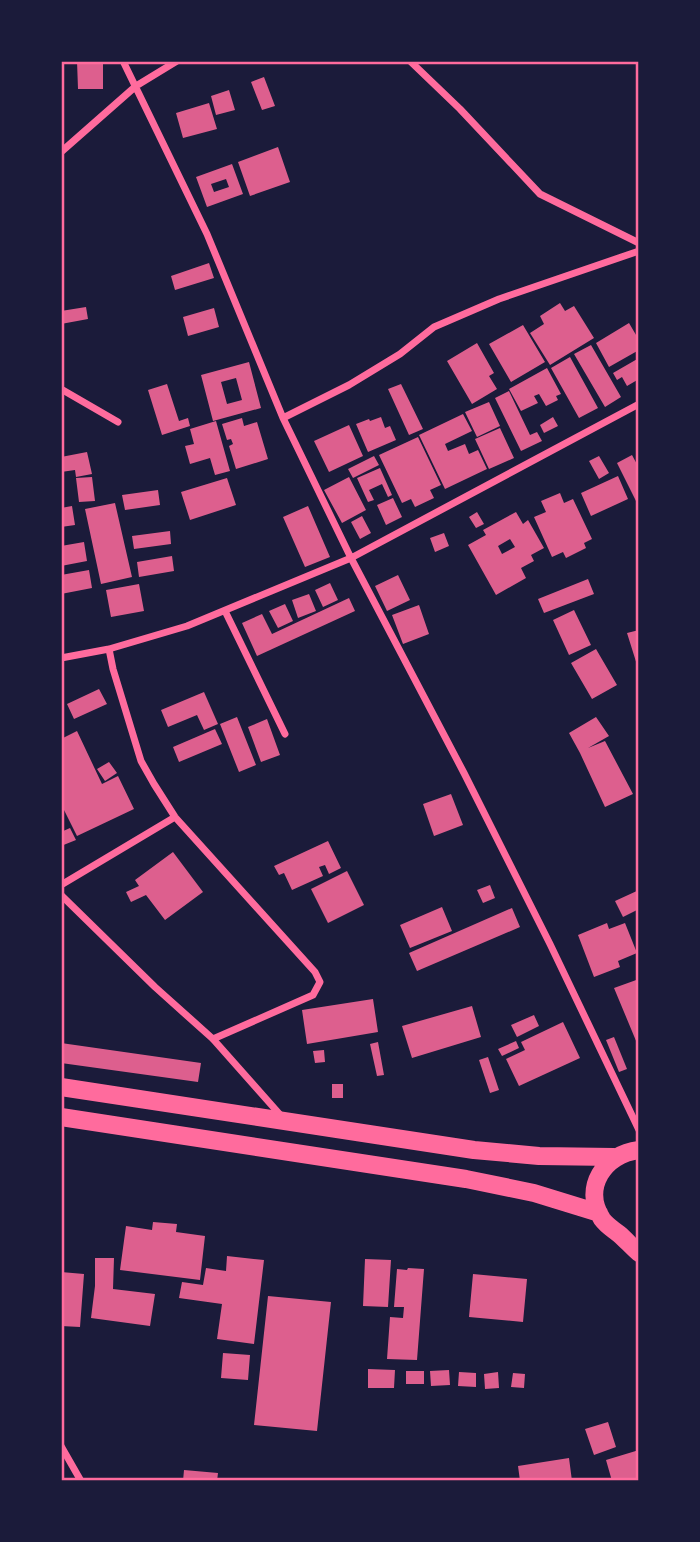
<svg xmlns="http://www.w3.org/2000/svg" width="700" height="1542" font-family="'Sofia Sans Condensed',sans-serif">
	<style>
		.building { fill: #dd5f8e; fill-rule: evenodd }
		.lines { fill: none; stroke-linecap: round; stroke-linejoin: round }
		.minor { stroke: #ff6b9d; stroke-width: 7 }
		.trunk { stroke: #ff6b9d; stroke-width: 18 }
		.neatline { fill: none; stroke: #ff6b9d; stroke-width: 2.5 }
	</style>
	<rect width="100%" height="100%" fill="#1b1b3a"/>
	<path class="building" d="M77 61H103V89H78Z
		M264 77 275 106 262 110 251 82Z
		M229 90 235 110 216 115 211 96Z
		M209 103 217 129 183 138 176 113Z
		M278 147 290 182 250 196 238 162Z
		M232 164 243 194 207 207 196 177ZM226 179 229 187 214 192 211 184Z
		M209 263 214 278 175 290 171 276Z
		M560 303 565 311 574 306 594 338 550 365 530 333 544 324 540 316Z
		M86 307 88 319 61 324V311Z
		M214 308 219 327 188 336 183 317Z
		M629 323 639 340V350L609 367 596 343Z
		M523 325 545 362 511 382 489 344Z
		M477 343 494 373 489 376 497 389 472 404 447 361Z
		M591 345 621 397 605 407 574 354Z
		M570 357 598 408 579 418 551 368Z
		M639 358V379L627 386 622 377 617 380 613 373Z
		M249 362 261 408 213 421 201 375ZM236 378 242 400 227 404 221 382Z
		M547 368 561 394 556 396 558 400 546 406 539 394 534 396 538 403 521 411 509 389Z
		M167 384 179 421 188 418 190 426 162 435 148 390Z
		M401 384 423 429 409 435 388 389Z
		M509 391 530 435 537 432 542 441 521 451 495 398Z
		M489 402 500 426 477 437 465 412Z
		M463 414 472 431 445 444 448 451 465 444 469 454 478 450 487 469 445 489 419 435Z
		M381 417 385 428 390 426 396 440 368 452 356 424 369 419 370 421Z
		M553 417 558 426 544 433 540 425Z
		M242 418 244 426 257 422 268 459 236 469 229 446 233 444 231 439 227 440 222 424Z
		M216 421 230 471 215 475 210 458 190 464 185 446 194 444 190 429Z
		M349 425 363 456 329 472 314 441Z
		M500 428 514 458 489 469 475 439Z
		M418 437 441 485 430 490 434 498 415 507 411 499 402 503 379 455Z
		M87 452 92 474 76 477 75 470 61 472V457Z
		M632 455 639 468V507L617 463Z
		M374 456 379 465 353 478 348 469Z
		M599 456 609 473 599 479 589 461Z
		M380 468 392 495 388 497 382 484 369 490 374 500 368 502 357 478Z
		M618 476 628 499 591 516 581 493Z
		M92 477 95 501 79 502 76 478Z
		M349 477 366 510 342 523 324 490Z
		M227 478 236 505 190 520 181 492Z
		M158 490 160 505 125 510 122 495Z
		M560 493 564 503 573 499 592 539 584 543 586 548 566 558 563 552 552 557 534 517 546 512 541 501Z
		M393 498 402 517 386 525 377 505Z
		M115 503 132 577 101 584 85 509Z
		M72 506 75 525 61 527V508Z
		M308 506 330 557 305 567 283 517Z
		M477 512 484 524 476 528 469 517Z
		M516 512 523 524 528 520 544 548 531 555 534 561 521 568 526 578 496 595 468 545 486 535 483 530ZM510 539 515 547 502 554 498 546Z
		M362 516 371 533 360 539 351 522Z
		M170 531 171 544 134 549 132 536Z
		M444 533 449 546 435 552 430 538Z
		M84 542 87 561 61 566V546Z
		M172 556 174 571 139 577 137 562Z
		M89 570 92 588 61 594V575Z
		M398 575 410 600 387 611 375 586Z
		M588 579 594 594 544 613 538 599Z
		M330 583 338 600 323 607 315 590Z
		M139 584 144 611 111 617 106 590Z
		M309 594 316 611 298 618 292 600Z
		M349 598 355 611 257 656 242 623 262 614 272 634Z
		M285 604 293 621 278 628 269 611Z
		M419 605 429 634 403 644 392 615Z
		M574 610 591 645 569 655 553 620Z
		M639 630V668H638L627 633Z
		M596 649 617 685 592 699 571 663Z
		M99 689 107 704 74 719 67 704Z
		M204 692 218 724 204 730 197 715 168 727 161 710Z
		M237 717 256 765 239 772 220 724Z
		M596 717 609 736 588 748 605 741 633 794 605 807 580 753 569 733Z
		M267 719 280 755 261 762 248 727Z
		M215 729 222 744 179 762 173 747Z
		M77 731 102 784 118 776 134 809 77 836 61 804V739Z
		M109 762 117 773 105 781 97 769Z
		M451 794 463 825 434 836 423 804Z
		M70 828 76 840 61 846V832Z
		M328 841 341 868 329 874 325 865 319 867 323 876 292 890 284 873 279 875 274 866Z
		M173 852 203 892 165 920 146 895 131 902 126 892 139 886 135 880Z
		M347 871 364 905 328 923 311 889Z
		M490 885 495 898 483 903 477 890Z
		M639 890V909L623 917 615 901Z
		M442 907 452 931 410 948 400 925Z
		M512 908 520 927 417 971 409 953Z
		M607 923 609 929 625 923 637 953 618 961 620 967 594 977 578 935Z
		M639 979V1048L614 988Z
		M373 999 378 1032 307 1044 302 1010Z
		M472 1006 481 1037 412 1058 402 1026Z
		M534 1015 539 1026 517 1037 511 1025Z
		M563 1022 580 1058 519 1086 506 1059 525 1050 521 1042Z
		M614 1037 627 1069 619 1072 606 1040Z
		M516 1041 519 1048 502 1056 498 1049Z
		M378 1042 384 1075 377 1076 370 1044Z
		M61 1043 201 1063 198 1082 61 1063Z
		M324 1050 325 1062 315 1063 313 1051Z
		M488 1057 499 1090 490 1093 479 1060Z
		M332 1084H343V1098H332Z
		M153 1222 177 1224 176 1232 205 1236 200 1280 120 1270 126 1226 152 1230Z
		M227 1256 264 1260 254 1344 217 1339 222 1304 179 1298 182 1282 203 1285 206 1268 226 1271Z
		M95 1258H114L113 1289 155 1294 150 1326 91 1318 95 1286Z
		M365 1259 391 1260 388 1307 363 1306Z
		M408 1268 424 1269 417 1360 387 1359 390 1317 403 1318 404 1307H394L397 1269 407 1270Z
		M61 1272 84 1274 80 1327 61 1326Z
		M473 1274 527 1279 523 1322 469 1317Z
		M268 1296 331 1302 317 1431 254 1425Z
		M223 1353 250 1355 248 1380 221 1378Z
		M368 1369 395 1370 394 1388H368Z
		M449 1370 450 1385 431 1386 430 1371Z
		M406 1371H424V1384H406Z
		M459 1372 476 1373V1387L458 1386Z
		M498 1372 499 1388 485 1389 484 1374Z
		M513 1373 525 1374 524 1388 511 1387Z
		M608 1422 616 1447 594 1455 585 1429Z
		M639 1450V1481H612L606 1460Z
		M569 1458 572 1481H520L518 1466Z
		M184 1470 218 1473 217 1481H183Z"/>
	<g class="lines">
		<path class="minor" d="M123 61 207 234 283 418 351 558 464 773 550 944 639 1130
			M410 61 460 109 540 194 639 243
			M61 152 136 86 177 61
			M61 389 118 422
			M283 418 349 385 400 354 434 327 499 299 639 251
			M225 611 285 734
			M109 649 113 669 141 761 154 784 175 817 315 972 320 982 313 995 213 1039
			M61 658 109 649 187 626 351 558 639 404
			M61 885 175 817
			M61 895 155 987 213 1039 283 1118
			M61 1446 81 1481"/>
		<path class="trunk" d="M61 1087 474 1150 539 1156 614 1157
			M61 1117 466 1179 534 1193 599 1213
			M639 1150C604 1154 582 1188 602 1219 607 1226 613 1229 619 1234 626 1240 632 1247 639 1253"/>
	</g>
	<rect width="700" height="1542" fill="none" stroke="#1b1b3a" stroke-width="126"/>
	<rect x="63" y="63" width="574" height="1416" class="neatline"/>
</svg>
